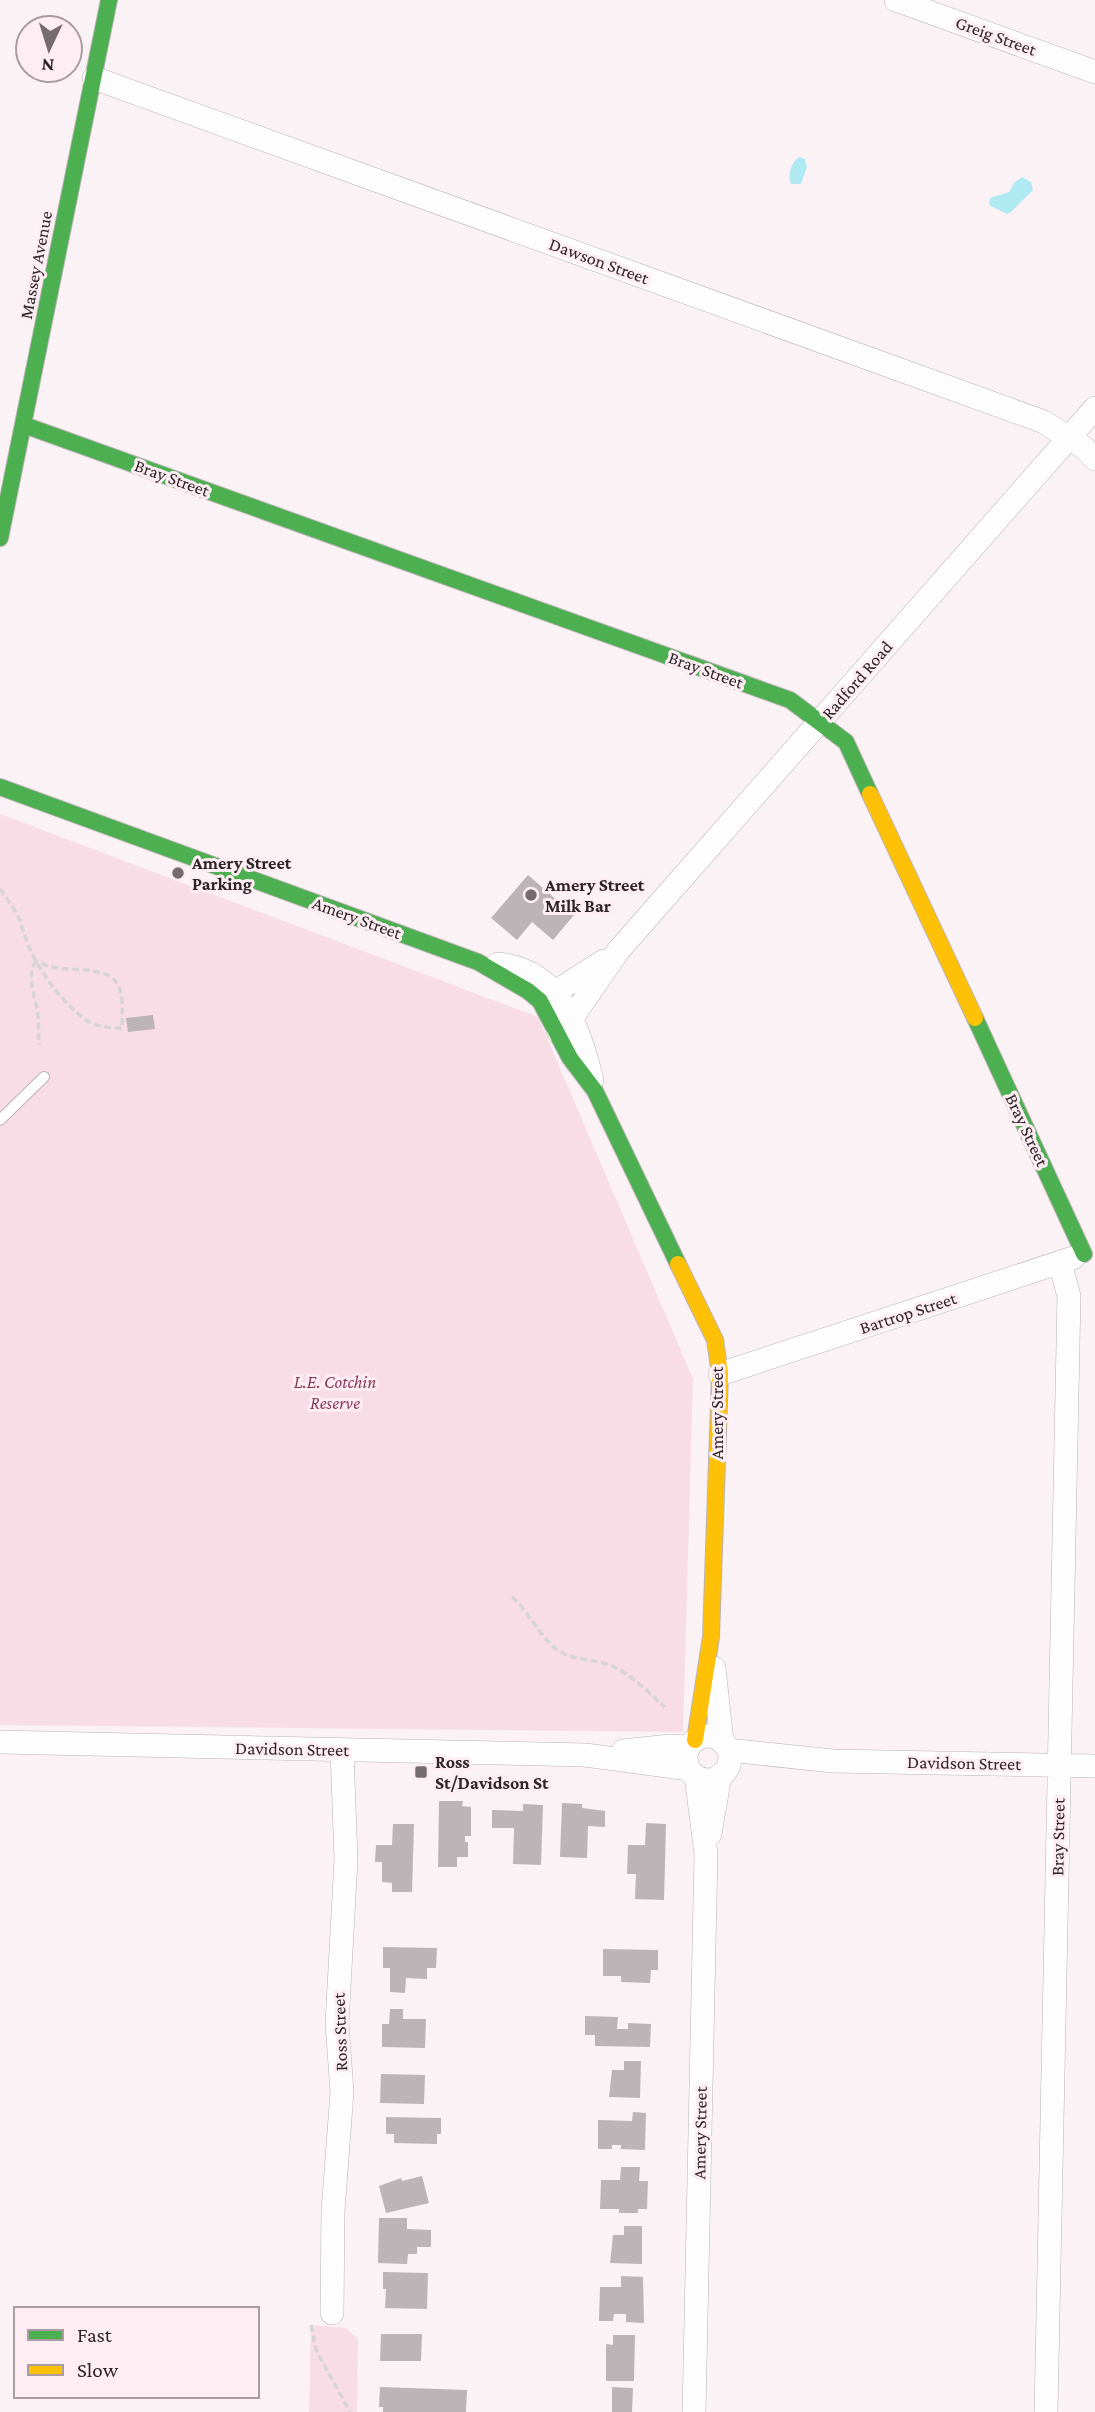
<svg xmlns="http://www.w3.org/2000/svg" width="1095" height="2412" font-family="'Crimson Pro',serif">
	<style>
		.green { fill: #f9dde6 }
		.water { fill: #afeaf3 }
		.building { fill: #bcb4b6 }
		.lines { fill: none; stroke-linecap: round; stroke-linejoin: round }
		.lane-casing { stroke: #bbb3b5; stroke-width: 12 }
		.street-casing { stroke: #bbb3b5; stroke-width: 24 }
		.fast-casing { stroke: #bbb3b5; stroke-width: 18 }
		.slow-casing { stroke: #bbb3b5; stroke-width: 18 }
		.path { stroke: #d6d4d5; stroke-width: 3.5; stroke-dasharray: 7 3.5; stroke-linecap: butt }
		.lane { stroke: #fefdfd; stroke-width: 10 }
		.street { stroke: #fefdfd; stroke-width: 23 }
		.fast { stroke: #4caf50; stroke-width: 16 }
		.slow { stroke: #ffc107; stroke-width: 16 }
		.poi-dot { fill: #756c6f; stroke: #feeef3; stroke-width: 2.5 }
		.labels { text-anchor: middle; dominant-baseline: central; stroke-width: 6; stroke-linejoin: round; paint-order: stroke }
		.street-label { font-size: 18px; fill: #2d2427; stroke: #feeef3 }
		.poi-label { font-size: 18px; font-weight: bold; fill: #2d2427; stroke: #feeef3; text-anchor: start }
		.park-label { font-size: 18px; font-style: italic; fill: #873758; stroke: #feeef3 }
	</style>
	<rect width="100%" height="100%" fill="#faf2f4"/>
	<path class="green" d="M0 814 538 1017 693 1379 683 1732 0 1725Z
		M311 2325 346 2328 358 2339 357 2412H309Z"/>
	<path class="water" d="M799 157 805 159 807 167 801 184H791C787 175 791 163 799 157Z
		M1022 177 1031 182 1033 190 1011 212 1007 214 989 205 990 198 1009 192 1014 183Z"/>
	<path class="building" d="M528 875 574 915 553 940 532 922 517 940 491 918Z
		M153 1015 155 1029 128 1032 126 1018Z
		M439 1801H463L462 1806 471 1807V1836H465V1842H468V1857H457V1867H438Z
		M562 1803 582 1804V1808L605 1811V1827L588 1826 587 1858 560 1857Z
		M523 1804 543 1805 541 1865 513 1864 514 1828H492V1810L523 1811Z
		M646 1823 666 1824 664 1900 635 1899 636 1874H627L628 1845H645Z
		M393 1824H414L412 1892H392V1883L382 1882V1862H375L376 1845H392Z
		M383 1947 437 1948 436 1968H427V1979L406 1978 405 1993 390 1992V1968H383Z
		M603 1949 658 1950V1970H651L650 1983 621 1982V1976H603Z
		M390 2009H403V2019H426L425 2048 382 2047V2024H389Z
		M585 2016 618 2017 617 2029H628V2023L651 2024 650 2047 595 2046V2035H585Z
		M624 2061H641L640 2098 609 2097 612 2070H624Z
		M381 2074 425 2075 424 2104 380 2103Z
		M633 2112 646 2113 645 2150 621 2149V2145H612V2149H598V2120L632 2121Z
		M386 2117 441 2118V2134H437V2144L394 2143V2134H386Z
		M621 2167H640L639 2181H648L647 2209H638V2213H619V2209H600L601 2180H620Z
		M422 2176 429 2203 386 2213 379 2186 401 2178 402 2181Z
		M379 2218H407V2229L431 2230V2247H417V2254H408L407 2264 378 2263Z
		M624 2226H642V2264L610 2263 613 2235H624Z
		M383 2272 428 2273 427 2309 385 2308 386 2289H383Z
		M621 2276 643 2277 644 2323 626 2322V2314H614L613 2321H599L600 2287H621Z
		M381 2334H422L421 2361H380Z
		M613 2335H635L634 2381H606V2344L613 2345Z
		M380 2387 467 2390 466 2412H383V2407H379Z
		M612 2387 633 2388 632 2412H612Z"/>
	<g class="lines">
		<g class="lane-casing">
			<path id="lane" d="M0 1120 44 1077"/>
		</g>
		<g class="street-casing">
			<path id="street" d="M896 0 1095 72
				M94 78 1044 422 1083 447 1095 459
				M498 964C560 970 580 1029 592 1080
				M544 999 604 961
				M558 1031 572 1018 618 951 1095 408
				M720 1374 1073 1258
				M714 1668 722 1742
				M686 1758a22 22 0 1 1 44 0a22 22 0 1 1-44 0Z
				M0 1742 585 1755 689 1769
				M728 1750 833 1761 1095 1766
				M623 1751 670 1746 689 1747
				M710 1834 720 1775
				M332 2313 333 2211 342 2092 337 2023 346 1860 342 1750
				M694 2412 706 1854 696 1776
				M1046 2412 1069 1296 1060 1263"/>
		</g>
		<g class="fast-casing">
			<path id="fast" d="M24 425 790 700 846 742 870 794
				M0 538 109 0
				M0 787 478 962 528 991 540 1001 570 1058 595 1091 678 1264
				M975 1018 1084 1254"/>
		</g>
		<g class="slow-casing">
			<path id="slow" d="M870 794 975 1018
				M678 1264 715 1340 720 1374 711 1637 695 1740"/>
		</g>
		<path class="path" d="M0 889C6 898 13 906 18 916 22 926 25 937 29 947 39 971 64 1005 86 1020 96 1027 110 1028 122 1028 122 1015 124 998 118 985 108 966 74 971 57 968 49 967 43 964 36 961
			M36 961C25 976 37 1000 38 1017 39 1026 38 1035 39 1045
			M512 1597C530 1613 540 1638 559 1651 575 1661 596 1659 612 1666 632 1675 649 1693 665 1707
			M311 2325 316 2350 350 2412"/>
		<use href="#lane" class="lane"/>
		<use href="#street" class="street"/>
		<use href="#fast" class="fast"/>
		<use href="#slow" class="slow"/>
	</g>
	<g class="poi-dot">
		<circle cx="178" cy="873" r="7"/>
		<circle cx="531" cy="895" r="7"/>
		<rect x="414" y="1765" width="14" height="14" rx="3.5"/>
	</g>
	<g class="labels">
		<g class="street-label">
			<text transform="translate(996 36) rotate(20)">Greig Street</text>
			<text transform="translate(599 261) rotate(20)">Dawson Street</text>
			<text transform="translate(36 265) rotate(-79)">Massey Avenue</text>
			<text transform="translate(172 478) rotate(20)">Bray Street</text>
			<text transform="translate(706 670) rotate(20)">Bray Street</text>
			<text transform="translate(857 680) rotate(-49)">Radford Road</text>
			<text transform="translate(357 918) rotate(20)">Amery Street</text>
			<text transform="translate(1027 1130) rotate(65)">Bray Street</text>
			<text transform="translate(908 1313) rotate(-18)">Bartrop Street</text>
			<text transform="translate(717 1413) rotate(-90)">Amery Street</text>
			<text transform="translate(292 1749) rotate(1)">Davidson Street</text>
			<text transform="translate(964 1763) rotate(1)">Davidson Street</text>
			<text transform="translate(1058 1837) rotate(-89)">Bray Street</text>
			<text transform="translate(340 2032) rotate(-92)">Ross Street</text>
			<text transform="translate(700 2133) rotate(-89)">Amery Street</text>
		</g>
		<g class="poi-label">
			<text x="192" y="863">Amery Street<tspan x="192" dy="21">Parking</tspan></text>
			<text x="545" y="885">Amery Street<tspan x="545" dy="21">Milk Bar</tspan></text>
			<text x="435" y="1762">Ross<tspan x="435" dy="21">St/Davidson St</tspan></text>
		</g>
		<g class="park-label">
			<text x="335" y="1382">L.E. Cotchin<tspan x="335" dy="21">Reserve</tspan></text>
		</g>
	</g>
	<rect x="14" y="2307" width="245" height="91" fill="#feeef3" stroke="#aa9da1" stroke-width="2"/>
	<rect x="28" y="2330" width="35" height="10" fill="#4caf50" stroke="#aa9da1" stroke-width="2"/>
	<text x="77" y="2342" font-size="21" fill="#2d2427">Fast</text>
	<rect x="28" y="2365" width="35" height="10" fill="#ffc107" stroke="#aa9da1" stroke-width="2"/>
	<text x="77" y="2377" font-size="21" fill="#2d2427">Slow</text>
	<g transform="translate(49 49) rotate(184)"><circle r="33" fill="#feeef3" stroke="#aa9da1" stroke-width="2"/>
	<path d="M0-5L12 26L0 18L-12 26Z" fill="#756c6f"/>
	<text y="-10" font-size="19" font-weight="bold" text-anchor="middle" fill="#2d2427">N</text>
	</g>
</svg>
